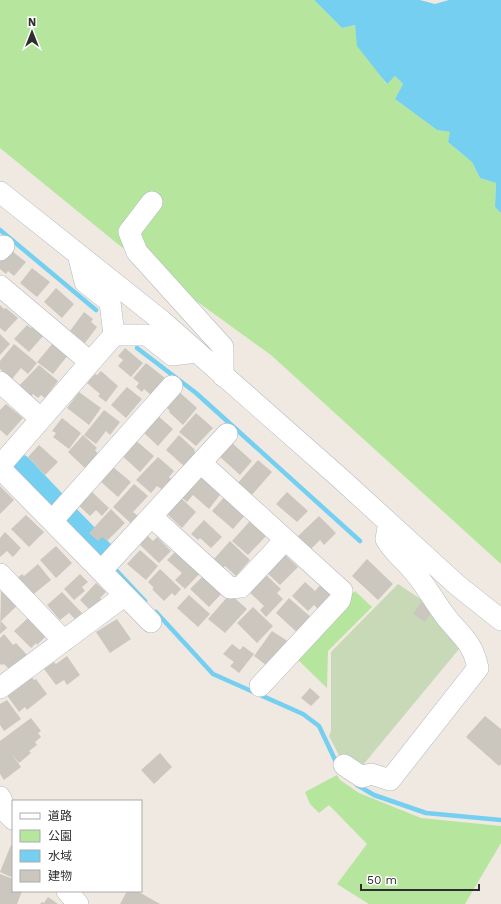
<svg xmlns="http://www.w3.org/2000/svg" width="501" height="904" font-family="'Work Sans','Noto Sans JP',sans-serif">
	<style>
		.green { fill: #b6e59e }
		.cemetery { fill: #c8d9b8 }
		.water { fill: #75cff0 }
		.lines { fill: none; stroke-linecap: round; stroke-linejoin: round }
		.stream { stroke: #75cff0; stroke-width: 4.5 }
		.river { stroke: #75cff0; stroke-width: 28 }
		.building { fill: #cbc7bf }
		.minor-casing { stroke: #b4b7c1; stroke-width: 22 }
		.minor { stroke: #fff; stroke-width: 21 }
	</style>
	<rect width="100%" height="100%" fill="#efe9e1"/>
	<path class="green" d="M0 0H314L342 28 355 25 356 34 386 84 395 76 403 84 395 99 437 130 451 132 448 142 472 162 480 178 496 183 495 207 501 213V564L271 355 119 245 0 148Z
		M355 591 372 607 328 651 327 688 294 656Z
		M337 775 340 780 359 793 421 818 501 826V843L465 904H369L337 884 367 844 329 805 319 813 310 804 305 792Z"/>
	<path class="cemetery" d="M398 584 434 608 464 643 358 771 342 761 329 736 331 731V652Z"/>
	<path class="water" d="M314 0H420L435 4 449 0H501V213L495 207 496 183 480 178 472 162 448 142 450 132 437 130 395 99 403 84 395 76 387 84 357 46 355 25 342 28Z"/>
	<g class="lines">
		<path class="stream" d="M0 230 96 310
			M137 348 196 393 360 541
			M116 570 145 601
			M156 612 213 674 303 714 319 726 337 764
			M357 785 374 795 426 813 501 820"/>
		<path class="river" d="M19 468 54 505
			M66 518 103 556"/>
	</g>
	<path class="building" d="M8 248 26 262 14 276 8 271 6 274 0 269V257Z
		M32 268 50 282 37 297 20 283Z
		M56 288 74 304 62 318 44 302Z
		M0 305 4 309 6 308 18 318 5 332 0 328Z
		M84 312 93 319 91 322 97 327 85 343 70 331Z
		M27 325 31 328 33 326 44 335 29 352 14 339Z
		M0 334 10 344 0 355Z
		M53 343 68 355 53 374 37 362Z
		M14 344 37 363 28 374 21 368 12 379 0 369V361Z
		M125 348 143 363 131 377 118 366 123 360 118 356Z
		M146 363 165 378 151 395 144 389 142 392 136 387 139 383 133 378Z
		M39 365 58 381 45 398 41 395 38 398 33 394 28 400 16 389Z
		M101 371 118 386 106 402 98 396 100 394 87 383 95 374 97 375Z
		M127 387 142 399 126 418 111 405Z
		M176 389 197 408 183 425 169 412 170 411 163 404Z
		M79 392 101 408 89 425 67 408Z
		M6 404 23 418 7 436 0 430V410Z
		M104 410 120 422 110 435 106 431 96 444 84 435Z
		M196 413 213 428 196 446 179 432Z
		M157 415 173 429 158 446 143 432Z
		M62 418 81 433 69 449 53 437 56 433 52 431Z
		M83 435 97 448 95 450 98 454 85 468 68 452Z
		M179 435 195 450 194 451 197 454 185 467 166 450Z
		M133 438 154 456 140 472 119 453Z
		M231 442 252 461 240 475 219 456Z
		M39 445 58 462 45 475 28 457Z
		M158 457 174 471 169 477 173 481 164 491 157 486 151 493 136 480Z
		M258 460 272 472 250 497 236 485Z
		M113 467 131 482 118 497 100 481Z
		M204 474 223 491 209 509 193 495 187 502 179 495 188 484 192 488Z
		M134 484 148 496 133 512 142 519 135 527 113 507Z
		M0 486 14 500 0 514Z
		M90 490 109 508 102 516 96 510 90 516 77 504Z
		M287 492 308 511 297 522 276 504Z
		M226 495 247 513 233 529 212 511Z
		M180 497 196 512 182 528 165 512Z
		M111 509 125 523 107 541 102 537 98 541 89 533Z
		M26 515 44 532 29 547 11 529Z
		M319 516 336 533 324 545 320 540 310 550 297 537Z
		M204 520 222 537 211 548 200 538 198 540 191 534Z
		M250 521 266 536 248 555 232 541Z
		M5 532 21 548 13 557 7 551 0 557V538Z
		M147 535 153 541 157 537 171 551 159 563 139 544Z
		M230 541 250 560 236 576 225 566 223 568 214 559Z
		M56 546 72 563 56 578 40 560Z
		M179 548 203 570 185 589 175 580 182 573 167 560Z
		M140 550 158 566 146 580 127 564Z
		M283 553 298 567 280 585 266 572Z
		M367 559 393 584 378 600 352 576Z
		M38 564 51 580 30 597 16 579 22 574 24 576Z
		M160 569 181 589 175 596 172 593 164 601 152 589 154 588 148 582Z
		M263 572 281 589 277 593 283 599 266 617 260 610 264 606 247 590Z
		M80 574 88 582 82 587 85 591 74 600 64 589Z
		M204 575 223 592 209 607 190 589Z
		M305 582 315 591 323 582 335 593 319 610 314 605 308 611 292 596Z
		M96 583 106 592 100 598 103 601 92 612 80 600Z
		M1 591 4 594 6 592 20 603 1 621 7 628 0 634Z
		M62 592 82 613 75 619 69 613 60 620 47 605Z
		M230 594 247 609 225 633 208 619Z
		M189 595 210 614 198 627 177 608Z
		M289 598 313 619 302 637 276 613Z
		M421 602 433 610 425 622 413 614Z
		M253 607 273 626 257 643 237 623Z
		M30 616 48 634 37 645 36 643 31 648 14 631Z
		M117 619 131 639 110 653 96 632Z
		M272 631 289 642 270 668 254 656Z
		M4 634 13 645 16 643 29 657 20 666 17 662 9 669 4 664 2 665 0 664V638Z
		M232 644 240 650 243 646 254 654 239 673 230 666 234 662 223 654Z
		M67 656 80 675 67 685 64 680 56 685 44 669 54 662 56 664Z
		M31 676 34 680 36 679 47 694 27 710 25 707 19 712 6 694Z
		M310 688 320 697 311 706 301 698Z
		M7 700 21 719 4 731 0 725V704Z
		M485 716 501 729V764L499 766 466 737Z
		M31 718 41 731 38 733 41 737 35 742 37 745 29 751 31 753 19 763 11 753 21 767 4 780 0 774V741Z
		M160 753 172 767 154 784 141 770Z
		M11 845 13 846V878L0 872Z
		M0 874 13 879V891H22L17 904H0Z
		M127 891H137L160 904H120Z
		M48 897 58 904H40L42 902 44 903Z"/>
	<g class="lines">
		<g class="minor-casing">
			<path id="minor" d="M0 192 162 321 340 478 457 585 501 620
				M152 202 129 232 137 252 223 347V376
				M0 250 4 246
				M0 286 90 362
				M114 335H147L172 355 197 352
				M0 382 41 419
				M201 463 342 591 340 600 260 686
				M0 466 114 335 110 302 85 282 78 254
				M0 468 151 622
				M152 517 230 588 241 587 285 540
				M52 521 172 386
				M101 571 227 434
				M0 574 64 641
				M0 688 124 596
				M344 765 362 777 371 774 390 780 478 668C472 641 462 637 446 617 433 600 423 580 408 565 400 556 392 550 386 539L389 523
				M0 797 8 814 13 819
				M67 891 78 904"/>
		</g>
		<use href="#minor" class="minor"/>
	</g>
	<rect x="12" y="800" width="130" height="92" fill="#ffffff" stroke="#ababab"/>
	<rect x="20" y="813" width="20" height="6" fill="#ffffff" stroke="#ababab"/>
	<text x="48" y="820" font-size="12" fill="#2e2e2e">道路</text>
	<rect x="20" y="830" width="20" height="12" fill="#b6e59e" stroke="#ababab"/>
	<text x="48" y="840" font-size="12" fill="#2e2e2e">公園</text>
	<rect x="20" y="850" width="20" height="12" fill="#75cff0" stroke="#ababab"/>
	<text x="48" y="860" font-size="12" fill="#2e2e2e">水域</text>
	<rect x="20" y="870" width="20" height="12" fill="#cbc7bf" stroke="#ababab"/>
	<text x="48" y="880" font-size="12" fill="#2e2e2e">建物</text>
	<g transform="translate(32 32)" stroke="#ffffff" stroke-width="3" paint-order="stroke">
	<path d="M0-3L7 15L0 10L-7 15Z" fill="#2e2e2e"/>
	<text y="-6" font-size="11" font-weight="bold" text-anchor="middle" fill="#2e2e2e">N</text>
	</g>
	<path d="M361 884v6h118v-6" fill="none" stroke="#2e2e2e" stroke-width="2"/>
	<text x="367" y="884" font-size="12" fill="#2e2e2e" stroke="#ffffff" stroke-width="3" paint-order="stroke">50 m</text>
</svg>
